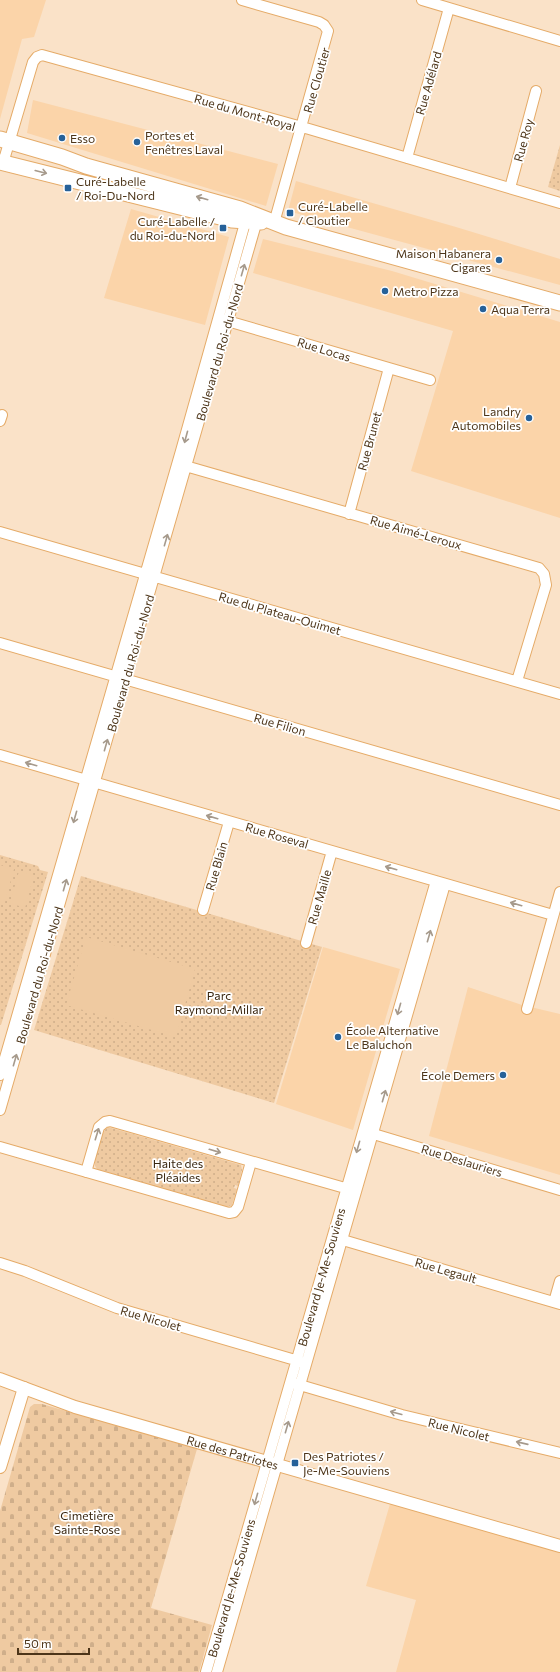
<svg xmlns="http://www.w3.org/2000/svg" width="560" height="1672" font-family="Commissioner,sans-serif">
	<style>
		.built { fill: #fbd4a9 }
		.cemetery { fill: url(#cemetery-stones) }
		.park { fill: url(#park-dots) }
		.pitch { fill: #efcaa1 }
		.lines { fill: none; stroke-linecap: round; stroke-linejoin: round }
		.minor-casing { stroke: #e5ab68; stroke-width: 12 }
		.tertiary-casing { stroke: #e5ab68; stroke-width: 14 }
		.primary-casing { stroke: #e5ab68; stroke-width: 17 }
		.minor { stroke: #fff; stroke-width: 10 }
		.tertiary { stroke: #fff; stroke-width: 12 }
		.primary { stroke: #fff; stroke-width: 15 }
		.oneway { stroke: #a69a8c }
		.poi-dot { fill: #266199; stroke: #fff; stroke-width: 1.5 }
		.labels { text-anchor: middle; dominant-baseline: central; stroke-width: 3.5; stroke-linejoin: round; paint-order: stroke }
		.street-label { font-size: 12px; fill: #4d3519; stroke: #fff }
		.poi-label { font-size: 12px; fill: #4d3519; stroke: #fff; text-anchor: start }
		.park-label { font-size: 12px; fill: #38250e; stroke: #fff }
	</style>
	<defs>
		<pattern id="cemetery-stones" width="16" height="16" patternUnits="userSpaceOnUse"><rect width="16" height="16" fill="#efcaa1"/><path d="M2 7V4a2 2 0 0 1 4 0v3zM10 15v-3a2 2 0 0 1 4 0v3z" fill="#cfae8a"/></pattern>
		<pattern id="park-dots" width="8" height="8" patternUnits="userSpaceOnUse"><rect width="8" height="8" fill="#efcaa1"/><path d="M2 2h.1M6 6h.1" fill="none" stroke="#cfae8a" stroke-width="1.8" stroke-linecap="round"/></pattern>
	</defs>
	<rect width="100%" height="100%" fill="#fae2c8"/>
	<path class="built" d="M0 0H46L34 37 22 39 0 119Z
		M33 100 278 164 266 206 27 133Z
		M296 181 456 227 560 259V285L288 211Z
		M131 209 229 237 205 325 104 298Z
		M263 239 392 271 560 322V518L411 471 453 331 253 273Z
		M323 947 400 969 353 1130 276 1104Z
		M468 987 522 1005 560 1014V1175L429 1136Z
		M390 1504 560 1552V1672H396L416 1600 366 1586Z"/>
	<path class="cemetery" d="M34 1404H42L197 1449 151 1608 212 1625 199 1672H0V1511L30 1407Z"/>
	<path class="park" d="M560 145V191L548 187Z
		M0 855 38 866 40 870 48 872 1 1025H0Z
		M81 876 322 947 274 1103 34 1030Z
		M108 1127 241 1165 242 1170 238 1186 235 1185 234 1188 237 1189 232 1205 226 1207 97 1169 95 1166C94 1158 102 1129 108 1127Z"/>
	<path class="pitch" d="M0 865 14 869 5 902 0 901Z
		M19 871 34 875 25 908 10 903Z
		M86 937 195 969 176 1037 66 1005Z"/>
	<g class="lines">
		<g class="minor-casing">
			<path id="minor" d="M242 0 319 22 324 25 328 31 274 223
				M422 0 560 41
				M407 158 449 8
				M3 163 33 62 37 57 42 55 309 129 560 203
				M510 188 536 91
				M224 320 430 380
				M0 421 2 415
				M182 465 539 568 544 574 546 585 517 681
				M349 514 389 368
				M0 532 560 694
				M0 643 560 805
				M0 755 553 915
				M203 910 229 822
				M306 943 332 851
				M527 1009 560 892
				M0 1075 181 451 247 216
				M0 1110 258 217
				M367 1132 560 1190
				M0 1147 229 1213 234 1212 238 1207 251 1162
				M86 1172 99 1127 105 1122 110 1121 352 1190
				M336 1238 560 1304
				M0 1263 25 1271 117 1308 302 1362
				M554 1302 560 1281
				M293 1383 402 1415 560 1453
				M206 1672 436 881
				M217 1672 445 884"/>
		</g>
		<g class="tertiary-casing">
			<g id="tertiary">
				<path id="s1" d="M0 1379 75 1407 560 1546"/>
				<path d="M0 1467 24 1388"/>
			</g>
		</g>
		<g class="primary-casing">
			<path id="primary" d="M0 139 62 157 86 166 240 209 286 227 560 303
				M0 162 232 220 261 222"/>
		</g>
		<use href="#minor" class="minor"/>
		<use href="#tertiary" class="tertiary"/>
		<use href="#primary" class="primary"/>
	</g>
	<defs><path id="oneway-shaft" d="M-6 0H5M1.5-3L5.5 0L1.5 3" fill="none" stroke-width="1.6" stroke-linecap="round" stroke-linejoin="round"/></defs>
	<g class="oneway">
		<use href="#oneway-shaft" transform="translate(41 172) rotate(14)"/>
		<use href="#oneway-shaft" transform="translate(202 198) rotate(-164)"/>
		<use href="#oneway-shaft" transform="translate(243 270) rotate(-74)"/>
		<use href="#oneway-shaft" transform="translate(186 437) rotate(105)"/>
		<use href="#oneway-shaft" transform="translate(166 540) rotate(-74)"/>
		<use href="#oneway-shaft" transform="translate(106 745) rotate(-74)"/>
		<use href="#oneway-shaft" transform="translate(31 764) rotate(-164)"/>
		<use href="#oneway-shaft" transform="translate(75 817) rotate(106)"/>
		<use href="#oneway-shaft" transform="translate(212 817) rotate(-164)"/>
		<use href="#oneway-shaft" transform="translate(391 868) rotate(-164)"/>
		<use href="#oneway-shaft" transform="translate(65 885) rotate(-74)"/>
		<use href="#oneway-shaft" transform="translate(516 904) rotate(-164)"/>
		<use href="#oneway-shaft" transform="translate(429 936) rotate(-74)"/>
		<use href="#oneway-shaft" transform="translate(399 1009) rotate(106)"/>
		<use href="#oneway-shaft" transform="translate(15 1060) rotate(-74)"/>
		<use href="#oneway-shaft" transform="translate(384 1096) rotate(-74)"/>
		<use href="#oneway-shaft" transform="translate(97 1134) rotate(-73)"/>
		<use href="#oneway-shaft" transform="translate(358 1147) rotate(106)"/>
		<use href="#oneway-shaft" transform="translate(215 1151) rotate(16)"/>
		<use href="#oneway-shaft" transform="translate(396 1413) rotate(-165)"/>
		<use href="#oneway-shaft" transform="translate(287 1427) rotate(-74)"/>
		<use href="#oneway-shaft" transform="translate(522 1443) rotate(-167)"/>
		<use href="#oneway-shaft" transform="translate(256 1499) rotate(106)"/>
	</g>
	<g class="poi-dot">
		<circle cx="62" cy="138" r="4"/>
		<circle cx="137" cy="142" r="4"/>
		<rect x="64" y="184" width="8" height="8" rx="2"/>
		<rect x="286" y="209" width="8" height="8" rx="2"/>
		<rect x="219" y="224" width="8" height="8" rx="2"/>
		<circle cx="499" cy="260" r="4"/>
		<circle cx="385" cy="291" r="4"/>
		<circle cx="483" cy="309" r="4"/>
		<circle cx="529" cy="418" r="4"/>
		<circle cx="338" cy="1037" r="4"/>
		<circle cx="503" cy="1075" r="4"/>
		<rect x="291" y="1459" width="8" height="8" rx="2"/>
	</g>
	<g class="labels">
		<g class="street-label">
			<text transform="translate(316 80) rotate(-74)">Rue Cloutier</text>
			<text transform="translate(428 83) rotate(-74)">Rue Adélard</text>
			<text transform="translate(245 112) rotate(16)">Rue du Mont-Royal</text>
			<text transform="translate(523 140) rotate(-75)">Rue Roy</text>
			<text transform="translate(324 349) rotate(17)">Rue Locas</text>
			<text transform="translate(219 352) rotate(-74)">Boulevard du Roi-du-Nord</text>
			<text transform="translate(369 441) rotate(-75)">Rue Brunet</text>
			<text transform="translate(416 532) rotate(16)">Rue Aimé-Leroux</text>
			<text transform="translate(280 613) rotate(16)">Rue du Plateau-Ouimet</text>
			<text transform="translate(130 663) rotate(-74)">Boulevard du Roi-du-Nord</text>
			<text transform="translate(280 724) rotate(16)">Rue Filion</text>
			<text transform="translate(277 835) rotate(16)">Rue Roseval</text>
			<text transform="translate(216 866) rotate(-74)">Rue Blain</text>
			<text transform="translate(319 897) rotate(-74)">Rue Maille</text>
			<text transform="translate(39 975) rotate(-74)">Boulevard du Roi-du-Nord</text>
			<text transform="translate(462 1160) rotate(17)">Rue Deslauriers</text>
			<text transform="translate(446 1270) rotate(16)">Rue Legault</text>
			<text transform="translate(321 1277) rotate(-74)">Boulevard Je-Me-Souviens</text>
			<text transform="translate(151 1318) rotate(16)">Rue Nicolet</text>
			<text transform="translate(459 1429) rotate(14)">Rue Nicolet</text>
			<text stroke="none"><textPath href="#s1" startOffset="244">Rue des Patriotes</textPath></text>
			<text transform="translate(231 1588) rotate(-74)">Boulevard Je-Me-Souviens</text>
		</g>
		<g class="poi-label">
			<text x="145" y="135">Portes et<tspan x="145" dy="14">Fenêtres Laval</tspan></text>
			<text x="70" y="138">Esso</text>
			<text x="76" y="181">Curé-Labelle<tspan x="76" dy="14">/ Roi-Du-Nord</tspan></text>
			<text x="298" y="206">Curé-Labelle<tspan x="298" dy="14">/ Cloutier</tspan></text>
			<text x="215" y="221" text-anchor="end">Curé-Labelle /<tspan x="215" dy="14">du Roi-du-Nord</tspan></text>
			<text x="491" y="253" text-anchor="end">Maison Habanera<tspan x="491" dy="14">Cigares</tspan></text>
			<text x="393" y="291">Metro Pizza</text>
			<text x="491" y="309">Aqua Terra</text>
			<text x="521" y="411" text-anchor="end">Landry<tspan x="521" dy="14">Automobiles</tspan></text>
			<text x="346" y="1030">École Alternative<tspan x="346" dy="14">Le Baluchon</tspan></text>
			<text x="495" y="1075" text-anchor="end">École Demers</text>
			<text x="303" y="1456">Des Patriotes /<tspan x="303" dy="14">Je-Me-Souviens</tspan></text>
		</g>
		<g class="park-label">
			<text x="219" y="995">Parc<tspan x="219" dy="14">Raymond-Millar</tspan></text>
			<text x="178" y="1163">Haite des<tspan x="178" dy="14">Pléaides</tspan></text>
			<text x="87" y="1515">Cimetière<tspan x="87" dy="14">Sainte-Rose</tspan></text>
		</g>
	</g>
	<path d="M18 1648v6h71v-6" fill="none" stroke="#4d3519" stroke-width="2"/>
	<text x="24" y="1648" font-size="12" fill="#4d3519" stroke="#ffffff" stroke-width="3" paint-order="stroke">50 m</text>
</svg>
